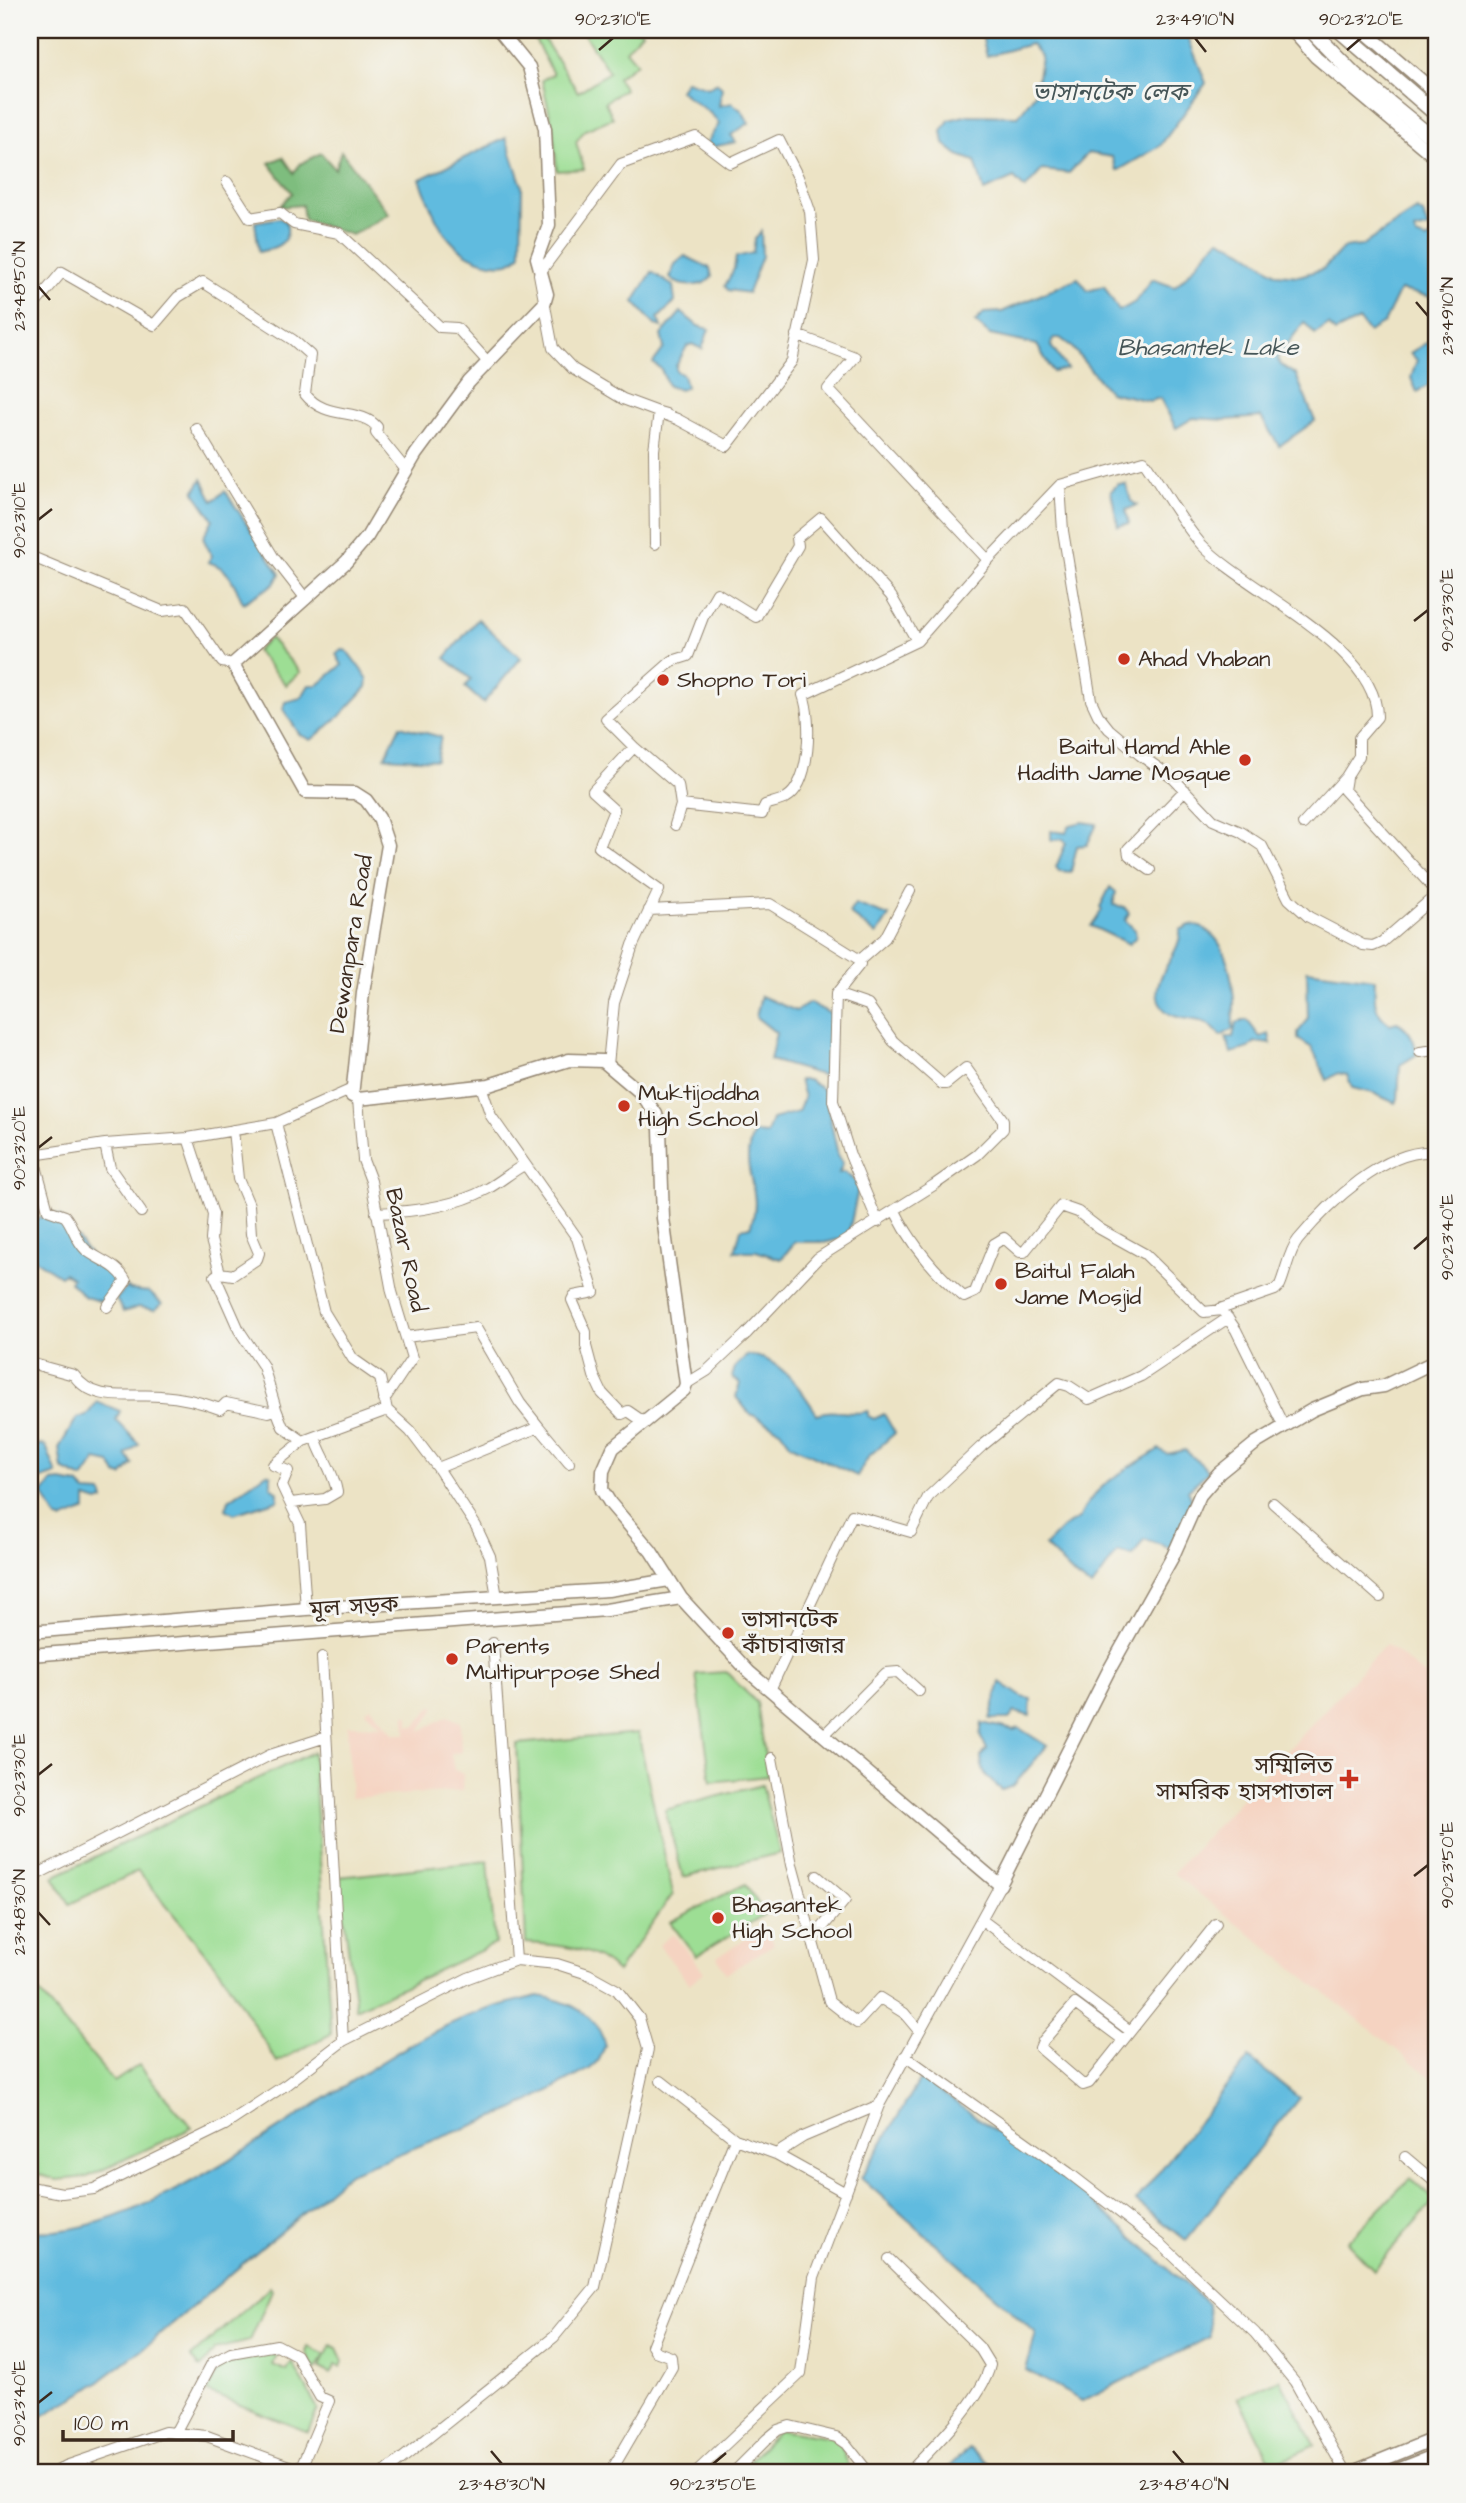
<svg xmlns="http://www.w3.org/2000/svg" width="1466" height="2503" font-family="'Architects Daughter','Noto Sans Bengali',sans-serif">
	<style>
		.built { fill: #f5d3c1 }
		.green { fill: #9dde94; stroke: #6c8459; stroke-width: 2 }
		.forest { fill: #7ebd7e; stroke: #5c744e; stroke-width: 2 }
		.water { fill: #61bbdf; stroke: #4e727e; stroke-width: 2 }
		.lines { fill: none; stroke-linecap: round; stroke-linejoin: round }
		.canal { stroke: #61bbdf; stroke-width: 12 }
		.street-casing { stroke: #948672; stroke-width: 12 }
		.secondary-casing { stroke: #948672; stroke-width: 15 }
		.primary-casing { stroke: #948672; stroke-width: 17 }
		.street { stroke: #fff; stroke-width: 10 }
		.secondary { stroke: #fff; stroke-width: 12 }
		.primary { stroke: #fff; stroke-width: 14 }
		.ticks { fill: none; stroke: #3b2a1e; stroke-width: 2.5 }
		.poi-dot { fill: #c8321e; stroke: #f6f6f2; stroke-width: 2.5 }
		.labels { text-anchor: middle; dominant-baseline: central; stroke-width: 6; stroke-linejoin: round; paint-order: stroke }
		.poi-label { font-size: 23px; fill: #3b2a1e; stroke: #f6f6f2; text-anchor: start }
		.street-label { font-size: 23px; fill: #3b2a1e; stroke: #f6f6f2 }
		.water-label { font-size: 24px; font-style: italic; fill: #465658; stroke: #f6f6f2 }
		.neatline { fill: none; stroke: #3b2a1e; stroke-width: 2.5 }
		.ticks-label { font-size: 18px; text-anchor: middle; fill: #3b2a1e }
	</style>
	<rect width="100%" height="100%" fill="#f6f6f2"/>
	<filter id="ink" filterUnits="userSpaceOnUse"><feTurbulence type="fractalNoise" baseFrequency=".0143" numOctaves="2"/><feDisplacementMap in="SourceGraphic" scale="14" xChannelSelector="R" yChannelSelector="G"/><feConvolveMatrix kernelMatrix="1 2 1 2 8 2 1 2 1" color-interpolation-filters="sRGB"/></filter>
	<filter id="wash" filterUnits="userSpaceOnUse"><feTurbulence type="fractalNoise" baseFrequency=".00686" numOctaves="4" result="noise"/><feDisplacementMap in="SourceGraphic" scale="28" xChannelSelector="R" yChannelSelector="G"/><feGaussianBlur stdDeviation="1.57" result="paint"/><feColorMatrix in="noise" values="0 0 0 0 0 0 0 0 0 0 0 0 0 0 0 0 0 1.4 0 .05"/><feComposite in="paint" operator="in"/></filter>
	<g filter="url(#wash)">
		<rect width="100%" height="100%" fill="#ece3c5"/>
		<path class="built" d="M1386 1644 1436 1685V2081L1173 1873Z
			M432 1706 436 1707 420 1731 448 1716 460 1722 461 1752 451 1754 454 1770 463 1773 462 1791 351 1798 347 1725 382 1726 365 1711 371 1707 394 1734H406L405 1715H409V1726H415Z
			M764 1928 774 1944 726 1974 717 1957Z
			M673 1934 704 1972 689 1984 659 1945Z"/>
		<path class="green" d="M530 30H538L578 92 609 72 581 30H640L642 32 626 50 637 63 617 78 625 89 605 102 613 118 585 130 576 142 584 169 557 171 553 129 542 80 553 74Z
			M270 638 300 672 286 685 256 651Z
			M726 1672 757 1703 768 1776 711 1782 696 1674Z
			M638 1733 673 1894 617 1972C593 1947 560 1945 526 1943L517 1744Z
			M313 1752 331 2034 277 2062 220 1971 138 1871 70 1904 53 1877Z
			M762 1785 780 1853 683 1877 665 1810Z
			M488 1861 495 1944 356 2009 339 1877Z
			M745 1884 765 1914 696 1956 670 1922Z
			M30 1982 114 2082 139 2065 192 2128 87 2177 57 2180 30 2172Z
			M1410 2178 1435 2200 1374 2270 1347 2242Z
			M270 2287 272 2290 250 2341 215 2349 201 2368 191 2357Z
			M331 2345 337 2348 343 2361 341 2367 336 2365 331 2374 320 2368 325 2355 315 2370 306 2352 308 2347 326 2355Z
			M268 2353 277 2355 273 2365 287 2371 292 2362 318 2409 308 2432 207 2392 221 2364Z
			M1280 2379 1315 2445 1272 2465 1238 2397Z
			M778 2430 838 2439 852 2473H744L741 2470Z"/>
		<path class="forest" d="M341 151 389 214 352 235 304 220 302 205 279 207 292 193 269 163 283 157 294 173 300 164 321 153 335 169Z"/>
		<path class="water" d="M985 30H1185L1206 83 1160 146 1117 171 1112 157 1088 153 1069 173 1042 170 1025 189 1014 178 984 191 975 161 958 155 944 144 942 131 949 120 968 115 1018 116 1036 92 1041 56 1031 44 987 56 983 40Z
			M686 81 708 88 717 83 722 88 719 106 732 103 742 111 749 123 731 135 736 142 712 147 707 142 719 124C711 109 691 103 680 90Z
			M506 138 522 186 521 254C512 264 504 265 491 263 447 255 434 217 420 179Z
			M1417 210 1423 214 1428 228 1414 231 1416 236 1426 240 1436 235V298L1400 290 1384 323 1368 332 1359 320 1335 332 1329 325 1315 334 1304 322 1277 358 1281 365 1296 375 1315 421 1279 446 1261 417 1226 420 1193 418 1176 428 1160 398 1150 401 1109 392 1071 346 1060 338H1054L1051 346 1067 369 1053 372 1037 345 990 335 975 322 984 313 1002 312 1078 278 1088 291 1104 286 1119 311 1135 302 1152 279 1174 287C1193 273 1202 253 1220 239L1243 250 1277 274 1299 276 1323 269 1343 248 1361 246Z
			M279 218 286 222C292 243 276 248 259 252L255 222Z
			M761 231 762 256 748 293 728 290 725 286 734 269 736 257 753 253 755 239Z
			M685 256 710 268 712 277C703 288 680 288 670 278L675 264Z
			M652 272 673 286 675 302 658 318 662 327 655 325 634 302Z
			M681 312 698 326 709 329 702 349 692 344 687 346 676 366V371L683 375 686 387 680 390 668 386 661 369 653 363 664 348 661 335Z
			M1436 337V381L1417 392 1411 378 1417 360 1410 353Z
			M202 479 213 501 225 491 280 574 274 584 243 603C234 584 230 568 208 562L212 556 203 538 213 519 194 492Z
			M1118 484H1126L1131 501 1137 505 1126 510 1129 523 1118 526 1111 491Z
			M478 619 521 658 483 703 465 687 471 679 445 658Z
			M342 650 347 651 368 679 367 687 340 716 311 740 300 735 283 709 285 702 301 698 309 685H318L342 665 336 654Z
			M400 726 441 737 436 760 385 757Z
			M1082 822 1097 824 1087 845 1077 846 1071 872 1059 871 1056 867 1066 843 1063 839 1051 840V831L1066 833 1070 825Z
			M1110 887 1116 892 1113 905 1124 907 1129 913 1125 920 1135 930 1136 937 1129 944 1091 926 1102 910 1100 907Z
			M855 904 889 916 877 935 849 913Z
			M1190 925C1225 927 1232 974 1234 1001 1235 1011 1231 1020 1233 1029L1221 1036C1216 1031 1210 1024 1204 1022 1191 1018 1172 1020 1163 1008 1143 982 1183 955 1180 930Z
			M1307 970 1375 979C1374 998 1373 1013 1390 1024L1397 1022C1409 1028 1416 1041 1416 1055L1400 1065 1398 1099 1395 1103 1373 1093 1352 1088 1347 1075 1338 1073 1327 1080 1312 1048 1298 1039V1032L1308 1020Z
			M761 996 796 1011 810 1003 833 1015 825 1076 770 1060 776 1033 756 1017Z
			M1247 1020 1260 1037 1269 1034 1271 1044 1255 1042 1249 1048 1231 1053 1226 1037H1233L1236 1023Z
			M799 1080H808L824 1090 838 1155 843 1163 839 1173 845 1172 859 1185 848 1237 828 1242H795L781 1259 756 1251H735L741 1229 750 1227C766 1188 736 1171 754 1133L767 1134 772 1119 798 1112 804 1097Z
			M49 1212 60 1216 91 1256 119 1277 122 1284 103 1302 85 1297 70 1282 72 1278 64 1273 60 1276 37 1261 30 1251V1223Z
			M127 1287 130 1290 149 1292 162 1304 155 1310 139 1307 123 1312 116 1299Z
			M747 1355C779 1356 801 1389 817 1414 835 1407 851 1417 868 1411V1416L874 1419 884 1414 895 1433 869 1456 857 1476 791 1445 780 1430 749 1413 736 1397 740 1383 732 1377 735 1367Z
			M97 1402 120 1411 116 1420 139 1444 126 1455 133 1464 122 1476 116 1474 110 1463 96 1460 83 1479 62 1469 59 1448 77 1418 86 1416Z
			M39 1444 46 1446 57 1474 30 1483V1464L38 1455 34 1450Z
			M1159 1449 1167 1454 1185 1450 1209 1471 1188 1490 1192 1501 1172 1549 1144 1539 1133 1556 1118 1552 1092 1587 1077 1578 1045 1546 1063 1528 1080 1518C1091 1485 1132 1467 1159 1449Z
			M267 1473 271 1475V1486L278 1492V1500L234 1514 226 1509 229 1500Z
			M61 1481 78 1484 86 1492 102 1493 104 1500 98 1502 86 1498V1510L62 1520 57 1519 43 1494 52 1482Z
			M1000 1682 1022 1697 1031 1699 1030 1716 1015 1712 1009 1719H990Z
			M982 1723 1014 1730 1019 1728 1047 1746 1013 1786 1002 1790C989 1780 981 1774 981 1756L987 1749 980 1736Z
			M538 1996C568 2000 598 2014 605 2046L599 2060 590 2069 515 2109 349 2173 144 2348 89 2389 30 2423V2231C150 2243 335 2077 448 2025 477 2011 507 2003 538 1996Z
			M1249 2058 1299 2098 1186 2240 1136 2201Z
			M921 2078 1080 2190 1208 2304 1210 2337 1082 2401 1026 2370 1036 2333 861 2178Z
			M969 2448 1000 2473H942Z"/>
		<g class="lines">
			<path class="canal" d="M30 31 31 30"/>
		</g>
	</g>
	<g filter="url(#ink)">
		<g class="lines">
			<g class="street-casing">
				<path id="street" d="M696 137 730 163 779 140 798 177 810 211 814 260 792 361 727 446 677 419 623 399 573 369 553 348 539 274 621 164Z
					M227 182 250 218 280 213 294 224 339 233 440 327 457 328 487 361
					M30 310 62 272 154 325 178 297 203 282 293 340 310 355 305 394C326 421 360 407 377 427L376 433 406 470
					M797 335 855 357 828 389 988 560
					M196 428 274 558 306 599
					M1060 485 1063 531 1091 700 1098 715 1109 729 1140 755 1174 779 1213 820 1241 832 1262 846 1289 899 1309 917 1363 945 1373 946 1382 942 1436 895
					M655 544 654 450 659 412 666 414
					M30 556 162 611 185 608 222 662 233 664
					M634 747 606 719 672 661 688 656 703 617 717 593 756 617 798 546 797 538 821 518 891 596 917 641
					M1346 778 1344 790 1436 891
					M681 805 762 814 765 805C771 803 780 801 786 798 811 784 812 719 803 695L917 641 988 560 1060 485 1144 461C1163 488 1180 521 1202 545 1246 591 1378 647 1377 717L1359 738V756L1346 777 1303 824
					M1150 870 1129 855 1128 849 1185 790
					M649 910 770 904 860 960V964L836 994 868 1005 893 1041 942 1084H946L966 1068 1003 1120V1129L977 1155 934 1185 818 1258 746 1334 707 1371 686 1384
					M860 960 885 938 910 891
					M836 994 833 1101 850 1155 878 1222
					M1420 1052 1436 1050
					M608 1065 614 1003 633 945 659 890 599 847 614 810 593 791 634 747 678 785 681 805 675 825
					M481 1086 491 1116 577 1238 594 1292 574 1296 572 1300 586 1332V1346L594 1376 602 1393 622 1414 628 1411 644 1422
					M358 1099 363 1160 371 1181 392 1292 412 1358 384 1400
					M276 1123 324 1312 353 1359 380 1378 387 1410 410 1431 438 1468 476 1526 490 1556 497 1597
					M30 1139 33 1155 105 1144 188 1138 276 1123 350 1090
					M105 1144 110 1168 141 1212
					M33 1155 48 1210 65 1216C74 1227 75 1240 86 1250 100 1261 117 1264 126 1281L107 1307
					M895 1211C912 1245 934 1272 964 1297L975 1292 994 1244 1004 1238 1020 1252H1024L1061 1206 1078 1212 1100 1229 1145 1254 1204 1312 1222 1310 1236 1330 1284 1427
					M376 1213C413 1212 454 1207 487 1189 500 1182 511 1172 524 1165
					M220 1273 233 1275 257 1259 259 1253 251 1234 249 1205 238 1179 233 1130
					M1220 1309 1275 1290 1280 1285C1286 1271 1289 1251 1298 1240 1328 1204 1386 1147 1436 1152
					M406 1337 476 1328 520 1403 539 1427
					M30 1363 74 1375C93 1404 132 1393 161 1396 180 1397 201 1402 220 1409L226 1403 269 1412 276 1409 263 1366 239 1330 215 1276 220 1273 211 1240 213 1214 188 1138
					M276 1409 283 1427 303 1441
					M438 1468 539 1427 569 1463
					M291 1503 325 1499 337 1492C334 1472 321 1456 315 1437
					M1273 1503 1380 1597
					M306 1609 300 1524 282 1486 288 1471 273 1465 303 1441 387 1410
					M493 1643 516 1960
					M322 1657 343 2041
					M770 1690 852 1515 911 1532 928 1497 982 1446 1059 1383 1069 1386 1089 1399 1141 1376 1228 1318
					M824 1735 886 1673 898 1672 919 1691
					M772 1758 792 1865 829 2001 857 2023 880 1998 904 2013 919 2031
					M30 1878 270 1755 326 1737
					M982 1920 1129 2030
					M812 1940 845 1900 817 1876
					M1122 2039 1075 2004 1043 2041 1040 2048 1083 2085 1089 2083 1216 1924
					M905 2056 1069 2173 1162 2245 1255 2333 1295 2382 1346 2473
					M661 2081 735 2139 776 2154 846 2193
					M776 2154 803 2137 879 2105
					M1405 2157 1436 2183
					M30 2187 62 2193 94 2189 225 2125 287 2084 343 2041 468 1978 516 1960 557 1964 588 1974 617 1990 639 2018 648 2049 595 2287 554 2337 384 2473
					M889 2259 979 2347 990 2365C983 2398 932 2449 908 2473
					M175 2433 212 2363 231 2353 277 2345 296 2355 320 2397 329 2401 300 2470
					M54 2473 66 2466 165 2432 207 2436 308 2473
					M610 2473 672 2367 671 2357 655 2351 652 2346 735 2139
					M695 2473 801 2373 814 2277 879 2105 1000 1885
					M733 2473 767 2439 778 2430 790 2426 836 2437 846 2444 869 2473"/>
			</g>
			<g class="secondary-casing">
				<path id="secondary" d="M499 30 529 67 545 129 549 225 537 258 547 294 544 304 469 382 416 454 367 537 346 562 233 664 305 792 355 793 366 800 379 818 388 845 363 993 352 1096 358 1099 489 1085 569 1060 603 1061 641 1093 656 1114 660 1129 663 1218 686 1384 684 1390 613 1448 603 1471 602 1490 610 1503 651 1551 681 1598 749 1672 1000 1885 1108 1672 1173 1556 1200 1495 1219 1473 1256 1443 1312 1410 1363 1389 1384 1386 1436 1361
					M1292 30 1316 57 1436 158
					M1363 30 1436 93
					M30 1632 306 1609 608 1590 669 1580
					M30 1655 606 1610 681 1598
					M1350 2473 1436 2438
					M1390 2473 1436 2455"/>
			</g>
			<g class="primary-casing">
				<path id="primary" d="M1311 30 1354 74 1436 141
					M1339 30 1436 114"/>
			</g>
			<use href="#street" class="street"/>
			<use href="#secondary" class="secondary"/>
			<use href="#primary" class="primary"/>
		</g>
	</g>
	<path class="ticks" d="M1195 38 1206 52M599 50 613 38M1347 50 1361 38M38 286 50 300M1416 302 1428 316M38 520 52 509M1414 621 1428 610M38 1148 52 1137M1414 1249 1428 1237M38 1775 52 1764M1414 1876 1428 1865M38 1912 50 1925M38 2403 52 2392M491 2451 502 2464M1173 2451 1184 2464M713 2464 726 2453"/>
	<g class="poi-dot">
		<circle cx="1124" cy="659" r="7"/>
		<circle cx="663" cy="680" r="7"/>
		<circle cx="1245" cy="760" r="7"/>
		<circle cx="624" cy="1106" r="7"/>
		<circle cx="1001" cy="1284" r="7"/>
		<circle cx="728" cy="1633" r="7"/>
		<circle cx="452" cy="1659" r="7"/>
		<path d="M1345.5 1768.5h7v7h7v7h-7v7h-7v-7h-7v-7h7z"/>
		<circle cx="718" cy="1918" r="7"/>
	</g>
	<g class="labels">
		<g class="poi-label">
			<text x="1138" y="659">Ahad Vhaban</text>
			<text x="677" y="680">Shopno Tori</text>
			<text x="1231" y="747" text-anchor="end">Baitul Hamd Ahle<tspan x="1231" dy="26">Hadith Jame Mosque</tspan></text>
			<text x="638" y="1093">Muktijoddha<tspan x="638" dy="26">High School</tspan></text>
			<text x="1015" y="1271">Baitul Falah<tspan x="1015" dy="26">Jame Mosjid</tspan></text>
			<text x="742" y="1620">ভাসানটেক<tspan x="742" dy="26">কাঁচাবাজার</tspan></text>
			<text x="466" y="1646">Parents<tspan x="466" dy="26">Multipurpose Shed</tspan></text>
			<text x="1333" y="1766" text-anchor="end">সম্মিলিত<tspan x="1333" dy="26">সামরিক হাসপাতাল</tspan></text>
			<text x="732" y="1905">Bhasantek<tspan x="732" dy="26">High School</tspan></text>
		</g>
		<g class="street-label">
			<text transform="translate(351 944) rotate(-81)">Dewanpara Road</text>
			<text transform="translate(406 1250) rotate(78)">Bazar Road</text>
			<text transform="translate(354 1607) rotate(-4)">মূল সড়ক</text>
		</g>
		<g class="water-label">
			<text x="1110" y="93">ভাসানটেক লেক</text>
			<text x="1208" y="348">Bhasantek Lake</text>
		</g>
	</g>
	<rect width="1466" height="2503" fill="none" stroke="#f6f6f2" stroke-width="77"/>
	<path d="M63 2430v10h170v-10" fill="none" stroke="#3b2a1e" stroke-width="3.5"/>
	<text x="74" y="2430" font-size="21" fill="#3b2a1e" stroke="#f6f6f2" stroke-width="5" paint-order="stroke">100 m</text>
	<rect x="38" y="38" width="1390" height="2426" class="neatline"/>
	<g class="ticks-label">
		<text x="613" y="25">90°23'10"E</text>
		<text x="1195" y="25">23°49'10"N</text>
		<text x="1361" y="25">90°23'20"E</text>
		<text transform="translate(19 286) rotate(-90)" y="6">23°48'50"N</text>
		<text transform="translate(1447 316) rotate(-90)" y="6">23°49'10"N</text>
		<text transform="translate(19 520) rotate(-90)" y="6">90°23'10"E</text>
		<text transform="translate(1447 610) rotate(-90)" y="6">90°23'30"E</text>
		<text transform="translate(19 1148) rotate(-90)" y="6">90°23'20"E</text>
		<text transform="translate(1447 1237) rotate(-90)" y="6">90°23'40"E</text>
		<text transform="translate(19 1775) rotate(-90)" y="6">90°23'30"E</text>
		<text transform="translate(1447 1865) rotate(-90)" y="6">90°23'50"E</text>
		<text transform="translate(19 1912) rotate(-90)" y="6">23°48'30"N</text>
		<text transform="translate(19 2403) rotate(-90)" y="6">90°23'40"E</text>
		<text x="502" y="2490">23°48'30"N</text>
		<text x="713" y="2490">90°23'50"E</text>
		<text x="1184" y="2490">23°48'40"N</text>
	</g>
</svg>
